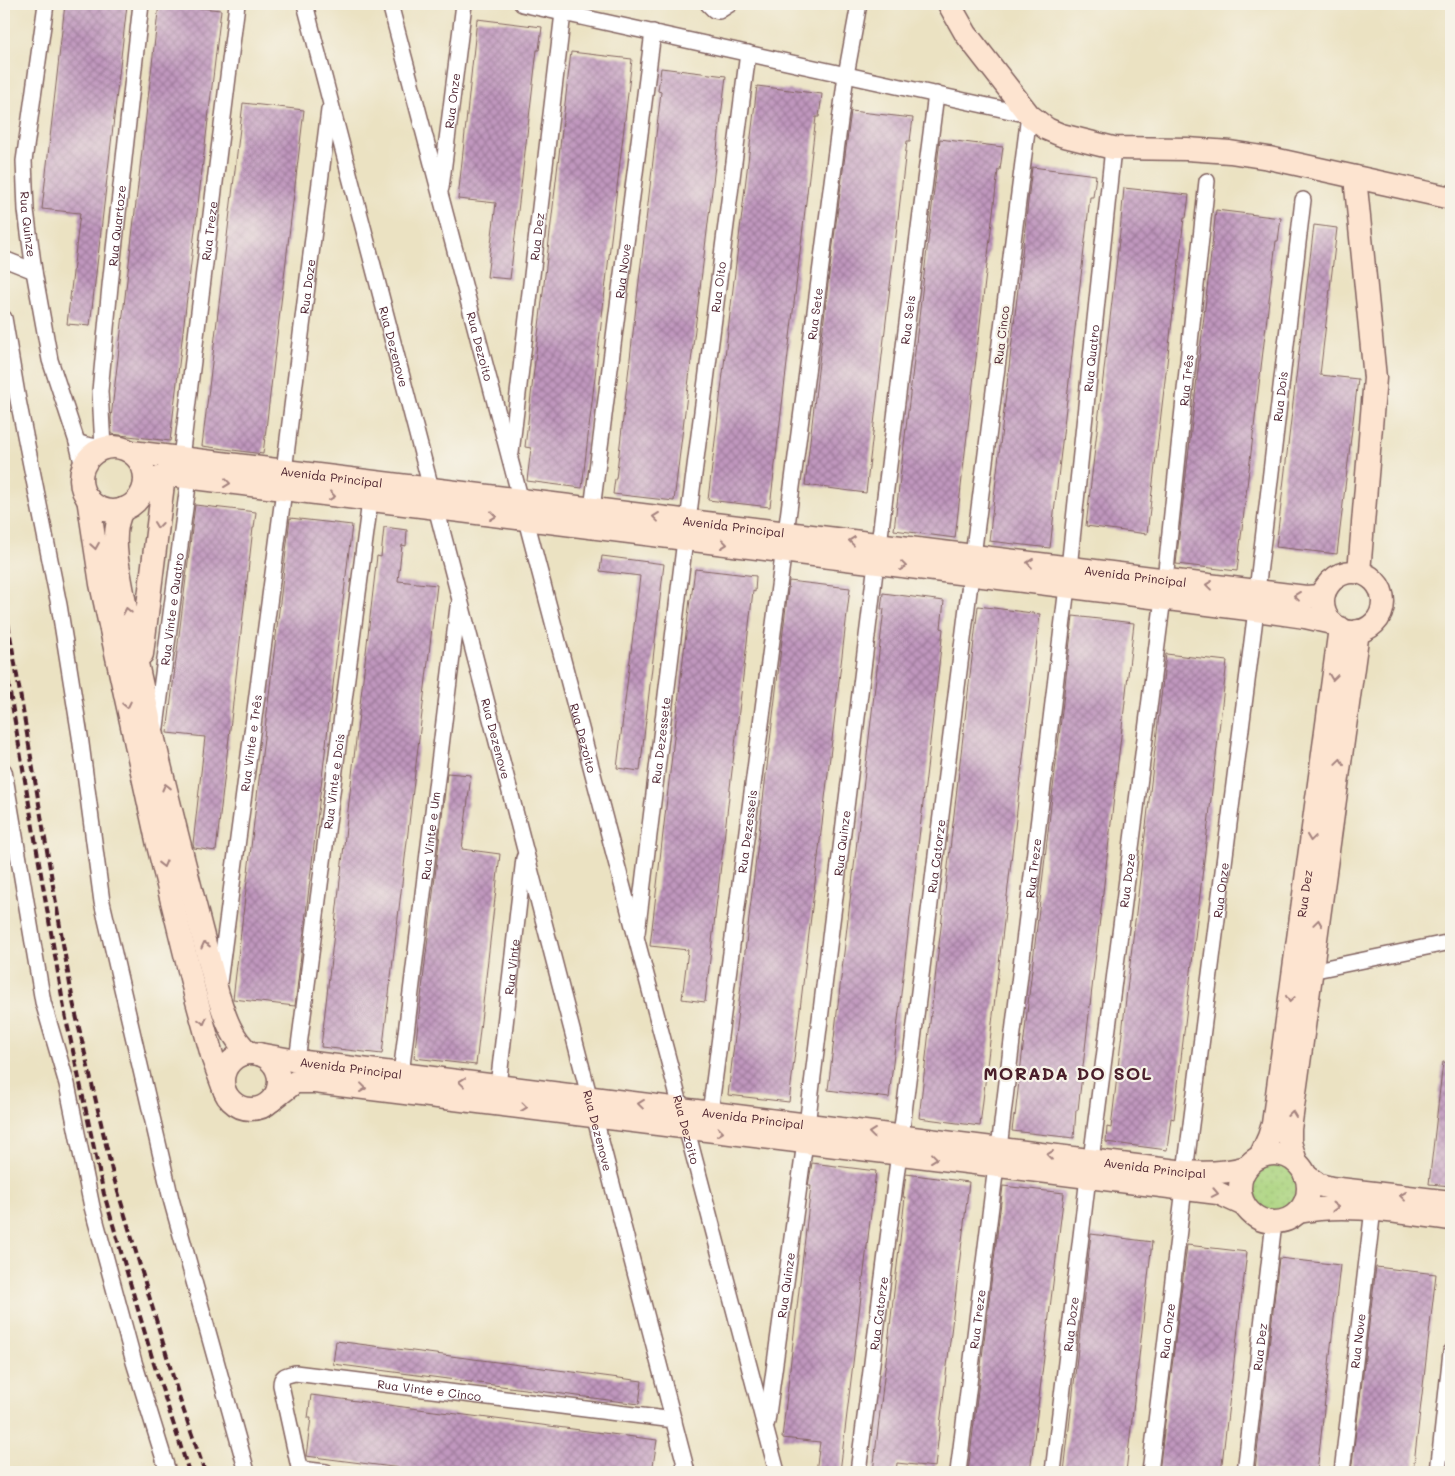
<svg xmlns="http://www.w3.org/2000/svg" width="1455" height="1476" font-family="Mali,sans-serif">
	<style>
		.grass { fill: url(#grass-dots); stroke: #7a7a55 }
		.building { fill: url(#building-cross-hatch) }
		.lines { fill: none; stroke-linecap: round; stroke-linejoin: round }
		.street-casing { stroke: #826360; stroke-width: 18 }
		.secondary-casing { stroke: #826360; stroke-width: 25 }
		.street { stroke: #fff; stroke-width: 15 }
		.secondary { stroke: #fde4d0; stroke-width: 22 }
		.rail { stroke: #4a1f2b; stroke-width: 4; stroke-dasharray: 8 4; stroke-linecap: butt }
		.oneway { stroke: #a4827e }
		.labels { text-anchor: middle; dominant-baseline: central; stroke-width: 4.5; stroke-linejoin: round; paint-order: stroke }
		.street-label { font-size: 12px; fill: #4a1f2b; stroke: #f7f3e8 }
		.district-label { font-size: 18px; font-weight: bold; letter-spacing: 1px; fill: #4a1f2b; stroke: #f7f3e8 }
	</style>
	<defs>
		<pattern id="grass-dots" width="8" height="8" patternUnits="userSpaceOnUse" patternTransform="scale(1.25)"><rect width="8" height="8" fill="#abd47f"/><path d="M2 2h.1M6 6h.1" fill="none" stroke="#95b66e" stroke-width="1.8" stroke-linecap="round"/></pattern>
		<pattern id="building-cross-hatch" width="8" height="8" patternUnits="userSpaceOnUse" patternTransform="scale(1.25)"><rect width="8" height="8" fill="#c097be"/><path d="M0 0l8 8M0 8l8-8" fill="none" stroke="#9e7b9b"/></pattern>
	</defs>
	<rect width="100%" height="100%" fill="#f7f3e8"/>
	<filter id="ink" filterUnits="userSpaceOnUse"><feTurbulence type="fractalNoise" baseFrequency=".02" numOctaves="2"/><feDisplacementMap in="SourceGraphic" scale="10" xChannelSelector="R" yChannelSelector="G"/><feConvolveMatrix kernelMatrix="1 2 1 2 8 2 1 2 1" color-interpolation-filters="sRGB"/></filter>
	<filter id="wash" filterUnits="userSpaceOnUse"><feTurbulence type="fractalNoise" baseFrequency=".0096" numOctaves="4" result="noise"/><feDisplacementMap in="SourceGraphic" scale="20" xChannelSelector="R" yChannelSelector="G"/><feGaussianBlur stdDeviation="1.12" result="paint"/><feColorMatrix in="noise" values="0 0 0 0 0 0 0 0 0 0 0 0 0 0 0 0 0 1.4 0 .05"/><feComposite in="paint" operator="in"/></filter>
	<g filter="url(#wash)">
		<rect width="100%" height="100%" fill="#ebe2c2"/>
		<path class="grass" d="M1245 1188a28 28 0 1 1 56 0a28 28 0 1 1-56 0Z"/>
		<g id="blocks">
			<path class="building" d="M65 4 127 5 90 326 67 324 80 213 42 209Z
				M159 4 221 10 170 441 112 434 111 418Z
				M477 19 542 27 539 50H537L510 279 487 277 496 203 458 199Z
				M571 52 632 59 582 488 527 481 531 448 525 447Z
				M661 68 726 76 674 501 613 494 615 479H616L661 92 658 91Z
				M757 86 822 94 819 117H816L770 507 708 500Z
				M243 103 304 110 263 454 202 446Z
				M851 111 913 118 910 141H907L866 493 805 485 829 275Z
				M940 139 1003 147 1000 170H998L955 538 894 530Z
				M1032 167 1096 175 1093 197H1090L1050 548 989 541Z
				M1124 188 1189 195 1186 218H1184L1147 534 1086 526 1120 232Z
				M1216 210 1281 218 1278 241H1276L1237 571 1176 564Z
				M1314 225 1337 228 1320 375 1358 379 1337 554 1276 547Z
				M195 505 256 512 254 528H253L216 851 194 848 193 844 205 737 167 733Z
				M290 518 352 525 295 1006 233 999Z
				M384 527 407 530 406 546 402 545 398 581 437 585 382 1054 321 1047 377 556 381 557Z
				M602 556 664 564 640 771 617 768 640 576 600 571Z
				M695 569 756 576 755 592 753 591 705 1002 682 999 688 950 650 946 690 599H691Z
				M789 581 850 588 789 1102 728 1095Z
				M883 593 944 601 941 628 943 629 940 656 889 1098 828 1090 884 609H881Z
				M978 606 1040 614 980 1126 919 1118Z
				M1073 616 1134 623 1078 1110H1076L1074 1138 1012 1131 1014 1115 1015 1116Z
				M1166 654 1227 661 1174 1119 1171 1118 1167 1150 1106 1142 1107 1127 1111 1128Z
				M447 773 471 775 462 849 500 854 476 1065 414 1058Z
				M1443 1062 1451 1063V1186L1429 1184Z
				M812 1163 876 1171 840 1472H816L820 1442 782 1438 811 1186H808Z
				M906 1174 969 1182 935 1467 897 1463 896 1472H873L905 1197H903Z
				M1003 1186 1064 1193 1030 1472H968Z
				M1091 1234 1152 1242 1126 1472H1064Z
				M1187 1245 1247 1252 1221 1472H1159Z
				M1279 1258 1340 1265 1317 1472H1279L1255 1470Z
				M1376 1267 1436 1274 1413 1472H1351Z
				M336 1341 642 1381 639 1404 333 1364Z
				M311 1395 657 1440 652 1472H432L306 1456 311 1418H308Z"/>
		</g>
	</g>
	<g filter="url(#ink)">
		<use href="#blocks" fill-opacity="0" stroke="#826360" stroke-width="1"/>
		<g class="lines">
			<g class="street-casing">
				<g id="street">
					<path id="s1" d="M46 4 24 161 26 210 34 271 50 360 77 442 83 467"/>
					<path id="s2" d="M305 4 687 1472"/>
					<path id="s3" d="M390 4 777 1472"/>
					<path d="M522 4 1029 115 973 556"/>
					<path d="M708 4 714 10 719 11 730 4"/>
					<path id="s4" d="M441 188 464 4"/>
					<path d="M4 259 34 271"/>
					<path d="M4 318 18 400 59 605 80 736 102 902 171 1199 247 1472"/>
					<path id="s5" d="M77 442 86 445 103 448 100 391 110 286 141 4"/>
					<path id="s6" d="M511 453 563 13"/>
					<path id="s7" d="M181 458 237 4"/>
					<path id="s8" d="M284 471 329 110"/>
					<path id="s9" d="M592 509 653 32"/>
					<path id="s10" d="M688 521 748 53"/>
					<path id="s11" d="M879 544 936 94"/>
					<path id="s12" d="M1069 568 1113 148"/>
					<path id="s13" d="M1165 580 1207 181"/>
					<path id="s14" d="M1257 591 1303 200"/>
					<path id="s15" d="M156 727 189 478"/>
					<path d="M4 771 43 1002 67 1084 92 1207 134 1362 168 1472"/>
					<path id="s16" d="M637 933 685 540"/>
					<path d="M1311 971 1451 942"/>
					<path id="s17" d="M219 983 284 490"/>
					<path id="s18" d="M297 1061 370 501"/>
					<path id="s19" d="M401 1074 458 607"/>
					<path id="s20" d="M498 1086 524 858"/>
					<path id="s21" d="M710 1113 846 75 859 4"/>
					<path id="s22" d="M807 1125 876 563"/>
					<path id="s23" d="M901 1136 971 575"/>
					<path id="s24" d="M999 1148 1067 587"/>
					<path id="s25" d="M1091 1160 1163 598"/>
					<path id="s26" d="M1185 1172 1256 610"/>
					<path id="s27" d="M767 1422 805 1142"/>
					<path d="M299 1469 326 1472"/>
					<path id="s28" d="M300 1472 281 1385C281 1375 287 1375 295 1373L674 1420"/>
					<path id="s29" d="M858 1472 899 1153"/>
					<path id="s30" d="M958 1472 996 1166"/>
					<path id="s31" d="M1053 1472 1088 1177"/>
					<path id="s32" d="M1150 1472 1184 1188"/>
					<path id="s33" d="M1245 1472 1274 1222"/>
					<path id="s34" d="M1342 1472 1373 1209"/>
					<path d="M1438 1472 1451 1352"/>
				</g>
			</g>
			<g class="secondary-casing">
				<g id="secondary">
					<path d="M949 4 966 34 1029 115 1047 129 1061 135 1113 148 1187 149 1230 152 1269 158 1451 198"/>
					<path d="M1355 177 1375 378 1359 572"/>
					<circle cx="113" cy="479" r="32"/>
					<path id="s35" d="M132 452 1306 597 1319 596 1330 582"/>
					<path d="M145 484 164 476H178L1256 610 1305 617 1332 623"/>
					<path d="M88 498 101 584 158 845 195 994 213 1059 224 1089"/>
					<path d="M123 509C114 523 115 543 117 559 142 706 181 850 218 995 225 1017 231 1037 249 1053"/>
					<circle cx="1353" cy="602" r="30"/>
					<path d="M142 654 164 476"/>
					<circle cx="251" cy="1081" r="28"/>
					<path id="s36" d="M258 1054 297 1061 1185 1172C1207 1174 1226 1173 1247 1167"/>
					<path d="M271 1101 295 1082H315L1218 1193 1244 1205"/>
					<circle cx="1274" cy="1188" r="34"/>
					<path id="s37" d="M1260 1157 1269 1137 1273 1124 1340 628"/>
					<path d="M1296 1162 1290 1142V1129L1358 631"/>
					<path d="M1305 1175 1319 1185 1331 1188 1451 1202"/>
					<path d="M1298 1212C1349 1202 1400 1213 1451 1219"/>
				</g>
			</g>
			<use href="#street" class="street"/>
			<use href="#secondary" class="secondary"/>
			<path class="rail" d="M4 600 73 1002 113 1175 180 1400 205 1472
				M4 658 65 1014 104 1194 154 1364 189 1472"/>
		</g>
		<defs><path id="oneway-chevron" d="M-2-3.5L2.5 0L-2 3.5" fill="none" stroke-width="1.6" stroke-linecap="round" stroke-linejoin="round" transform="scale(1.25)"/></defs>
		<g class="oneway">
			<use href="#oneway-chevron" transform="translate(227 483) rotate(7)"/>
			<use href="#oneway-chevron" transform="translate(332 496) rotate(7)"/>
			<use href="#oneway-chevron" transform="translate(493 516) rotate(7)"/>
			<use href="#oneway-chevron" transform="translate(656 517) rotate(-173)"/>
			<use href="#oneway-chevron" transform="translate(158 525) rotate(97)"/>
			<use href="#oneway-chevron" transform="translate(852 541) rotate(-173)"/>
			<use href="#oneway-chevron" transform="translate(724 544) rotate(7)"/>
			<use href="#oneway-chevron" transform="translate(95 546) rotate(81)"/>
			<use href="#oneway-chevron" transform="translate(1030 563) rotate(-173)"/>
			<use href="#oneway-chevron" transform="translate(903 566) rotate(7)"/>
			<use href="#oneway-chevron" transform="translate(1209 585) rotate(-173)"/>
			<use href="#oneway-chevron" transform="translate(1297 596) rotate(-173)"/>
			<use href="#oneway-chevron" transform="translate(127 611) rotate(-101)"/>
			<use href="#oneway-chevron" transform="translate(1333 677) rotate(98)"/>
			<use href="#oneway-chevron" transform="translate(127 705) rotate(78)"/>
			<use href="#oneway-chevron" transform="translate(1340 762) rotate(-82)"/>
			<use href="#oneway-chevron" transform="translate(166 787) rotate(-104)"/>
			<use href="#oneway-chevron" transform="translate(1311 838) rotate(98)"/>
			<use href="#oneway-chevron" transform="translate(163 864) rotate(76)"/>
			<use href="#oneway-chevron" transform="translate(1318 923) rotate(-82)"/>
			<use href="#oneway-chevron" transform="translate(205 945) rotate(-104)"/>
			<use href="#oneway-chevron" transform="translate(1290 999) rotate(98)"/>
			<use href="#oneway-chevron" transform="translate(203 1021) rotate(75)"/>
			<use href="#oneway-chevron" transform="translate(462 1082) rotate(-173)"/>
			<use href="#oneway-chevron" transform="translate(363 1088) rotate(7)"/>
			<use href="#oneway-chevron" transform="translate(641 1104) rotate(-173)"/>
			<use href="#oneway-chevron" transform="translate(524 1107) rotate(7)"/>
			<use href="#oneway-chevron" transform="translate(1292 1114) rotate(-83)"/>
			<use href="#oneway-chevron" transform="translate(720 1132) rotate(7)"/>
			<use href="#oneway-chevron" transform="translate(872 1133) rotate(-173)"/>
			<use href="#oneway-chevron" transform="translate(1050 1155) rotate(-173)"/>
			<use href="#oneway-chevron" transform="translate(934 1158) rotate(7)"/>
			<use href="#oneway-chevron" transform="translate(1215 1193) rotate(11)"/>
			<use href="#oneway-chevron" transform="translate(1403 1196) rotate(-173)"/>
			<use href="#oneway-chevron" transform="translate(1335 1207)"/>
		</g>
	</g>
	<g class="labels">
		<g class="street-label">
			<text stroke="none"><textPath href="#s4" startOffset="88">Rua Onze</textPath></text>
			<text stroke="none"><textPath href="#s1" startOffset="222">Rua Quinze</textPath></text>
			<text stroke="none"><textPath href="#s5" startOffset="250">Rua Quartoze</textPath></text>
			<text stroke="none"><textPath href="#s7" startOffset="229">Rua Treze</textPath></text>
			<text stroke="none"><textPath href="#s6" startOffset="218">Rua Dez</textPath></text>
			<text stroke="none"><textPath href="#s9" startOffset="240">Rua Nove</textPath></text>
			<text stroke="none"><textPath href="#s8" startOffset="186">Rua Doze</textPath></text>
			<text stroke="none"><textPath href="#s10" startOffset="236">Rua Oito</textPath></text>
			<text stroke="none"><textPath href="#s21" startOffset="806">Rua Sete</textPath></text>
			<text stroke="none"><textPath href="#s11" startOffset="226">Rua Seis</textPath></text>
			<text transform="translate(1001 335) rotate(-83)">Rua Cinco</text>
			<text stroke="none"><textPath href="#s2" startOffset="354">Rua Dezenove</textPath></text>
			<text stroke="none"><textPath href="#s3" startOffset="354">Rua Dezoito</textPath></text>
			<text stroke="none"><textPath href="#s12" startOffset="211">Rua Quatro</textPath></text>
			<text stroke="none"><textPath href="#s13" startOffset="201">Rua Três</textPath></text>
			<text stroke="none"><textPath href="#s14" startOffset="196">Rua Dois</textPath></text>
			<text stroke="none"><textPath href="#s35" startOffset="201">Avenida Principal</textPath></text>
			<text stroke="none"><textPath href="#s35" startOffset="606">Avenida Principal</textPath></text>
			<text stroke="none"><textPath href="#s35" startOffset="1011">Avenida Principal</textPath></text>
			<text stroke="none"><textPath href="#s15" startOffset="119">Rua Vinte e Quatro</textPath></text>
			<text stroke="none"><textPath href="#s2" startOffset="759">Rua Dezenove</textPath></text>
			<text stroke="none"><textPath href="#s3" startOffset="759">Rua Dezoito</textPath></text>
			<text stroke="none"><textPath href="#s16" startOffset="194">Rua Dezessete</textPath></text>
			<text stroke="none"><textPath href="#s17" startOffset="242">Rua Vinte e Três</textPath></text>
			<text stroke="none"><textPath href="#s18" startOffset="282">Rua Vinte e Dois</textPath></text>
			<text stroke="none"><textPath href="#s21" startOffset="284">Rua Dezesseis</textPath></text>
			<text stroke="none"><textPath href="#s19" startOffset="240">Rua Vinte e Um</textPath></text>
			<text stroke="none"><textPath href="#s22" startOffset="284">Rua Quinze</textPath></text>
			<text stroke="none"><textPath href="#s23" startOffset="282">Rua Catorze</textPath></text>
			<text stroke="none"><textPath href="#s24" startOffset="282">Rua Treze</textPath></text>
			<text stroke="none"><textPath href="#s25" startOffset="282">Rua Doze</textPath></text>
			<text stroke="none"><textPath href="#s26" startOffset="284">Rua Onze</textPath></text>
			<text stroke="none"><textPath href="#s37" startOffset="268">Rua Dez</textPath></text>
			<text stroke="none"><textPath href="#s20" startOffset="120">Rua Vinte</textPath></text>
			<text stroke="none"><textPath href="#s36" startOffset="94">Avenida Principal</textPath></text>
			<text stroke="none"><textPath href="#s36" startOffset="499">Avenida Principal</textPath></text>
			<text stroke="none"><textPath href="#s2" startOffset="1164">Rua Dezenove</textPath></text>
			<text stroke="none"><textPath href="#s3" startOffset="1164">Rua Dezoito</textPath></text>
			<text stroke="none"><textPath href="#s36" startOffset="904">Avenida Principal</textPath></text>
			<text stroke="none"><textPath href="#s27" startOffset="138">Rua Quinze</textPath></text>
			<text stroke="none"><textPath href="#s29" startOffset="160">Rua Catorze</textPath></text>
			<text stroke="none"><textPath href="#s30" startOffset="154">Rua Treze</textPath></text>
			<text stroke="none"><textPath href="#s31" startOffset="149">Rua Doze</textPath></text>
			<text stroke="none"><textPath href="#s32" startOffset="142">Rua Onze</textPath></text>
			<text stroke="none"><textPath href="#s34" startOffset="132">Rua Nove</textPath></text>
			<text stroke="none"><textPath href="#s33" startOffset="126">Rua Dez</textPath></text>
			<text stroke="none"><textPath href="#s28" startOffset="245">Rua Vinte e Cinco</textPath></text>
		</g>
		<g class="district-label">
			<text x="1068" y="1073">MORADA DO SOL</text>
		</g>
	</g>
	<rect width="1455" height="1476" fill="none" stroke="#f7f3e8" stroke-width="20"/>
</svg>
